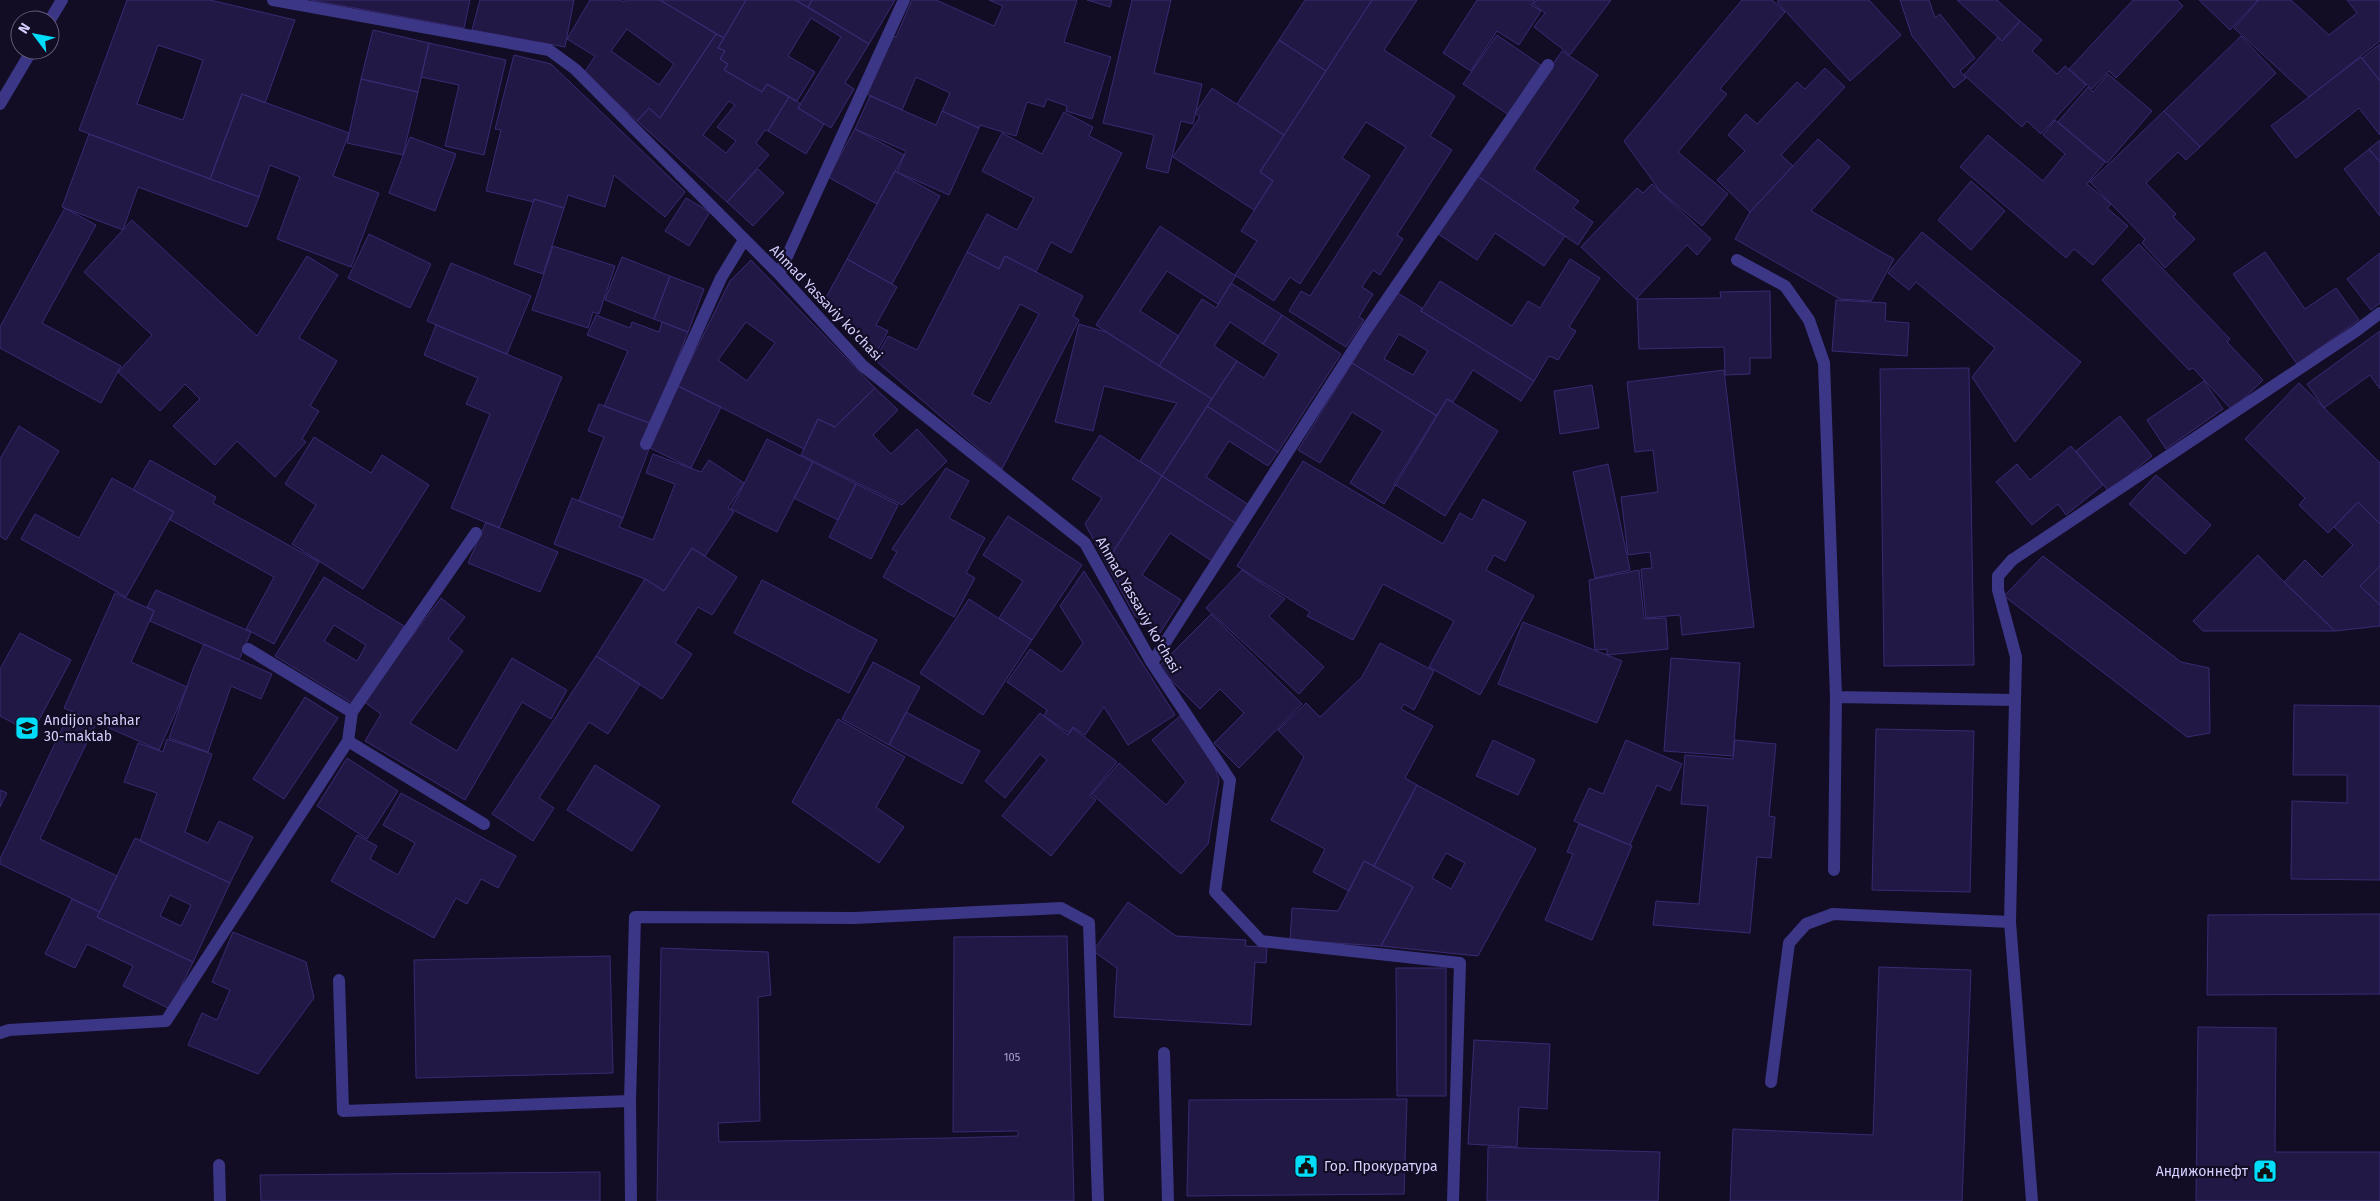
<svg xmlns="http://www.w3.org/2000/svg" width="2380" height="1201" font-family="'Fira Sans',sans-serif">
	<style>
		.building { fill: #221846; stroke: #392a73; fill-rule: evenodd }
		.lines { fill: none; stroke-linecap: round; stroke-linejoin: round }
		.service { stroke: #3b3685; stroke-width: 12 }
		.minor { stroke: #3b3685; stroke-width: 12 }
		.labels { text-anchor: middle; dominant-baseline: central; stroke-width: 4.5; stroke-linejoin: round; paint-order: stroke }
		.number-label { font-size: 11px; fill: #a9a2d1 }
		.street-label { font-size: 14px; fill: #d6d0ff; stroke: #120d24 }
		.poi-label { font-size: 14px; fill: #d6d0ff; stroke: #120d24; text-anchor: start }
	</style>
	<rect width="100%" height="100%" fill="#120d24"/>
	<path class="building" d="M127 0H210L295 20 265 103 242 94 210 179 79 130ZM158 45 203 60 183 120 137 104Z
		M311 0H470L464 28Z
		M480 0H574L565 47 472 30Z
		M590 0H621L624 2 626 0H660L716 34 660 118 649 108 637 121 584 73 595 56 567 39ZM627 29 674 64 659 85 611 51Z
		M660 0H746L724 38Z
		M746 0H795L869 44 845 83 854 89 831 128 798 108 841 37 811 18 788 56 815 72 797 101 767 84 762 92 724 70 728 64 720 59 725 51 718 48Z
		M795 0H812L808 7Z
		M812 0H895L869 44 808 7Z
		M912 0H936L994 26 1003 6 989 0H1077L1064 42 1111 57 1092 119 1066 111 1067 106 1047 99 1044 107 1027 102 1016 136 980 125 979 128 942 111 950 93 916 77 902 110 867 94 893 36 896 37Z
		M1087 0H1112L1110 7Z
		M1132 0H1171L1154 73 1202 84 1193 124 1181 121 1168 173 1146 168 1154 135 1103 123Z
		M1305 0H1372L1326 71 1279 40Z
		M1372 0H1417L1384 50 1455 96 1430 136 1452 150 1397 235 1403 239 1380 275 1373 270 1362 287 1373 294 1359 317 1364 320 1346 347 1289 311 1301 291 1310 296 1406 147 1366 122 1342 158 1370 176 1300 284 1290 277 1274 301 1235 275 1257 241 1241 231 1273 181 1260 172Z
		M1477 0H1535L1531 5 1541 11 1519 45 1497 31 1471 71 1443 53Z
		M1537 0H1611L1570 55 1534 27 1545 13 1533 4Z
		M1742 0H1772L1785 12 1720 89 1727 94 1678 152 1728 194 1702 226 1660 191 1624 141Z
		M1779 0H1869L1901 35 1850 81 1777 2Z
		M1900 0H1929L1935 18 1940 14 1975 58 1960 71 1966 78 1954 88 1912 36Z
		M1957 0H1997L2020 21 2002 41Z
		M2133 0H2177L2183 6 2116 78 2109 71 2092 89 2069 69Z
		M2199 0H2258L2230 30Z
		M2259 0H2291L2329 35 2357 13 2347 0H2380V41L2309 97 2234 28Z
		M2020 21 2042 40 2032 51 2057 74 2065 66 2086 85 2041 134 2027 121 2022 127 1964 75 1998 37 2002 41Z
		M373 30 429 43 418 92 361 79Z
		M716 34 724 38 718 48 725 51 720 59 728 64 724 70 762 92 767 84 789 97 768 131 765 130 756 143 769 155 727 202 637 121 649 108 660 118ZM729 101 735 105 717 127 736 141 726 153 703 135Z
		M1497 35 1542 66 1509 115 1463 84Z
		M2241 36 2276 73 2200 147 2164 111Z
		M1279 40 1326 71 1284 135 1237 104Z
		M429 43 506 60 484 155 445 146 459 85 421 77Z
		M2380 44V81L2362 58Z
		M1562 51 1598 75 1534 169 1579 201 1573 208 1593 222 1578 245 1476 175Z
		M514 55 551 64 685 192 665 217 614 175 605 207 568 195 564 208 534 199V202L486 191 501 130 495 129Z
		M2361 57 2380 81V135L2359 108 2296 158 2271 126Z
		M1825 68 1845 87 1781 155 1793 166 1750 212 1717 180 1745 151 1728 135 1746 114 1757 124 1797 82 1805 89Z
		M2108 74 2152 111 2107 163 2058 122 2088 87 2093 92Z
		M361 79 418 92 403 155 347 143Z
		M1212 88 1284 135 1260 172 1273 181 1254 210 1173 157 1200 117 1195 113Z
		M242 94 349 133 333 176 379 193 351 267 277 239 300 177 270 165 259 197 210 179Z
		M870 96 936 125 942 111 979 128 949 195 897 172 906 151 855 129Z
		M789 97 801 104 798 108 824 124 806 154 768 131Z
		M2164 111 2200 147 2186 160 2178 152 2146 183 2176 214 2173 217 2195 239 2165 268 2142 243 2145 239 2090 182Z
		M1064 112 1093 127 1089 136 1122 153 1071 253 1051 242 1036 272 1005 256 999 269 967 252 987 214 1017 230 1034 198 982 171 1002 133 1042 154Z
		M2055 120 2105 162 2087 184 2111 204 2107 208 2128 226 2093 265 2074 249 2066 258 1960 167 1988 135 2043 181 2065 154 2043 135Z
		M855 129 904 155 877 204 828 177Z
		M89 134 259 197 247 227 138 187 123 230 62 207Z
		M410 137 456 154 435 211 389 193Z
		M1818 139 1850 167 1811 211 1894 259 1871 301 1840 299 1735 239 1750 212Z
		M2380 140V162L2369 149Z
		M2369 149 2380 162V216L2344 169Z
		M758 169 784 193 753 226 727 202Z
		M895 171 940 196 892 284 847 259Z
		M1476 175 1565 236 1544 266 1495 233 1477 260 1437 233Z
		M1971 181 2005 211 1971 250 1938 220Z
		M1652 184 1711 239 1697 255 1687 245 1636 299 1581 247 1637 188 1643 193Z
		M686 198 710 212 689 246 665 231Z
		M534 199 564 208 543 274 514 264Z
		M65 208 96 225 42 323 121 366 101 403 0 348V327Z
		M132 220 257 336 307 256 338 275 299 338 337 361 310 406 319 411 302 439 306 442 275 477 237 441 215 465 173 426 200 399 185 384 160 411 118 372 152 335 84 272Z
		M1160 226 1236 276 1218 304 1167 271 1140 311 1179 336 1159 366 1096 325Z
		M1922 232 2081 362 2015 442 1972 377 1995 348 1916 282 1909 290 1888 273Z
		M369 234 431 264 410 308 348 278Z
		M2139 244 2230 339 2227 342 2263 380 2232 410 2193 368 2189 370 2102 280Z
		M553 246 615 266 599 314 593 312 588 328 532 310Z
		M967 252 999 269 1005 256 1083 296 1073 316 1079 320 1002 469 875 360 888 336 917 350ZM1020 304 1039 314 990 404 972 394Z
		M2265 252 2305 309 2336 288 2359 320 2297 364 2233 274Z
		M2380 253V303L2371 310 2347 279Z
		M622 257 670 276 654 319 605 300Z
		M847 259 897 287 876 325 888 331 875 355 823 303Z
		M1570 259 1600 278 1569 327 1576 331 1558 360 1549 356 1534 381 1421 311 1440 281 1512 326 1528 301 1540 308Z
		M751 260 875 388 835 427 818 419 804 449 678 386 730 281ZM746 322 775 343 747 381 718 360Z
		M451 263 531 296 507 354 427 321Z
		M670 276 704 289 688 332 654 319Z
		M1231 283 1282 315 1263 344 1230 322 1214 346 1237 361 1212 399 1159 366 1202 299 1216 308Z
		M1770 291 1771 358H1750V374L1725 375 1724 347 1639 349 1637 299 1721 298 1720 292Z
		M1396 292 1422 308 1421 311 1534 381 1521 401 1473 370 1453 402 1447 399 1437 416 1352 363ZM1399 334 1428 351 1413 375 1384 359Z
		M1836 300 1886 303 1885 321 1909 323 1907 356 1832 351Z
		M596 315 630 328 632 322 659 332 662 322 688 332 652 424 604 406 628 351 587 335Z
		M1282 315 1341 354 1278 452 1207 406 1237 361 1264 378 1279 354 1263 344Z
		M1079 324 1106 332 1212 399 1162 476 1140 461 1177 403 1104 386 1093 431 1055 422Z
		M436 325 562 377 499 528 451 508 490 414 466 404 478 378 424 355Z
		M2380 331V389L2370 375 2324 408 2307 384Z
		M1352 363 1437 416 1384 504 1350 483 1383 431 1352 412 1320 463 1298 450Z
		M1969 368 1974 665 1884 666 1880 369Z
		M1724 370 1754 627 1682 635 1680 615 1646 618 1641 569 1652 568 1650 552 1628 555 1621 497 1658 492 1653 450 1635 452 1627 382Z
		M2204 381 2223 409 2166 449 2147 420Z
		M2299 383 2380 463V524L2358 502 2328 533 2299 505 2305 498 2245 439Z
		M1592 385 1599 428 1560 434 1554 391Z
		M678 386 721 407 691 468 648 447Z
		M875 388 898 410 873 435 891 454 917 429 947 461 902 505 801 455 818 419 835 427Z
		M1447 399 1498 431 1445 516 1394 484Z
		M599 404 652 424 643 447 649 449 623 518 579 501 604 437 588 431Z
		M1207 406 1278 452 1268 466 1229 441 1206 477 1249 505 1237 524 1162 476Z
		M2120 416 2152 456 2109 492 2076 451Z
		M19 426 59 451 6 540 0 536V459Z
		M1100 435 1162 476 1106 563 1085 524 1102 498 1072 479Z
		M314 437 371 473 382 455 429 485 363 589 292 544 316 505 285 484Z
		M767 439 813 462 777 532 731 509Z
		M2071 446 2103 485 2066 515 2058 504 2032 525 1996 482 2017 464 2030 480Z
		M653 454 701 472 709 460 744 483 728 508 734 512 705 556 692 548 664 591 645 579 554 544 572 498 623 518 619 527 653 540 675 484 646 473Z
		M150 460 216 497 213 503 319 562 274 644 246 629 274 577 169 519 174 512 133 490Z
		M1303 461 1443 544 1460 513 1472 520 1483 499 1526 522 1505 561 1494 555 1486 570 1534 596 1480 695 1429 667 1454 621 1383 584 1353 640 1307 616 1310 612 1237 566Z
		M813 462 856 484 838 520 794 498Z
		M1608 464 1630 570 1595 578 1573 472Z
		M946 468 969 481 949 518 985 538 966 573 975 578 954 617 883 577 897 552 892 549Z
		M2156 475 2211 525 2185 554 2129 504Z
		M1162 476 1237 524 1212 561 1170 533 1142 575 1181 600 1160 633 1135 616 1106 563Z
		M112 478 174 512 126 597 21 539 35 514 79 538Z
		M856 484 898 505 871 559 829 537Z
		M2358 502 2380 524V566L2360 586 2380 605V626L2335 631 2284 582 2305 560 2322 577 2353 545 2334 527Z
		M1008 516 1082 565 1032 640 999 618 1023 581 983 555Z
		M486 522 558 552 540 592 468 563Z
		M692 548 737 577 712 615 698 607 675 643 692 654 662 699 596 656 645 579 664 591Z
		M2258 555 2284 582 2335 631H2203L2193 621Z
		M2043 556 2181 662 2209 668 2210 733 2187 737 2004 596Z
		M2380 566V605L2360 586Z
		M1242 570 1285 599 1269 616 1324 667 1299 694 1206 608Z
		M1639 570 1644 619 1666 618 1668 649 1607 655V649L1595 650 1589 580Z
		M1084 571 1175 715 1128 745 1104 707 1085 735 1073 727 1069 733 1044 716 1047 710 1007 682 1030 649 1062 672 1083 643 1060 606Z
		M324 577 404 626 355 705 275 656ZM334 625 366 645 357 661 324 641Z
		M762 580 877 640 849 693 734 633Z
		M156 590 251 632 239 660 150 621 154 611 147 607Z
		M115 593 154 611 131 662 187 687 159 750 64 708Z
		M441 598 465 617 448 639 463 651 410 723 457 751 512 658 567 690 551 719 522 702 465 800 365 741 381 714 363 701Z
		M969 599 1032 640 983 715 920 673Z
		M1211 614 1302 704 1239 768 1214 743 1244 713 1220 689 1200 709 1158 667Z
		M1523 622 1622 661 1597 723 1498 684Z
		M20 633 71 660 32 733 0 716V669Z
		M1380 643 1434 671 1414 710 1404 704 1401 709 1433 726 1405 778 1417 785 1374 866 1364 861 1349 891 1313 872 1325 849 1271 820 1304 757 1278 730 1306 703 1320 717 1362 677Z
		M204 644 272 674 261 699 231 686 208 752 169 738 193 669Z
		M596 656 640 684 608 734 589 722 539 798 554 808 533 841 492 814Z
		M1671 658 1740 663 1733 756 1664 751Z
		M873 662 920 687 889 745 842 719Z
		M305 697 338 718 284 799 253 779Z
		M2294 705 2380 706V880L2291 879 2292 801 2347 803V775H2293Z
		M906 712 980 751 962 784 889 745Z
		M1040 713 1068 735 1073 728 1117 762 1090 795 1096 800 1051 856 1002 816 1047 760 1040 754 1005 798 985 781Z
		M69 714 95 726 40 839 117 876 100 912 0 864V859Z
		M1180 716 1211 755 1219 780 1208 844 1181 874 1092 794 1119 763 1166 805 1186 782 1152 740Z
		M838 719 905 757 876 807 904 827 879 863 792 802Z
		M1876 729 1974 731 1970 892 1872 890Z
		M167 739 212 754 185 832 208 843 219 821 253 837 230 883 140 841 157 793 124 782 138 743 163 752Z
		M1493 740 1535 760 1518 795 1476 776Z
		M1626 740 1682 764 1670 791 1657 785 1630 845 1574 821 1589 788 1603 794Z
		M1735 740 1776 744 1769 816 1775 817 1771 858 1757 857 1750 933 1653 925 1656 901 1699 904 1708 806 1681 804 1685 755 1733 759Z
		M347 758 398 791 367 839 317 806Z
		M595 765 660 806 632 851 567 810Z
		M1417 785 1536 849 1478 956 1381 946 1413 887 1374 866ZM1446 853 1465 863 1451 889 1432 878Z
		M0 790 7 793 0 807Z
		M401 793 516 856 498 888 481 879 467 904 456 898 434 938 331 881 357 835 377 846 370 859 398 875 415 843 383 825Z
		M1579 824 1632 846 1592 940 1545 920 1573 854 1567 852Z
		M135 838 230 883 193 962 97 917ZM170 895 191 905 181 926 160 916Z
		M1364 861 1413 887 1381 946 1290 940 1292 908 1338 911Z
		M72 899 100 912 97 917 193 962 170 1009 123 986 133 966 87 944 75 968 45 954Z
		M1128 902 1176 936 1246 940 1245 946 1267 947 1266 963 1255 962 1251 1025 1114 1017 1117 968 1093 951Z
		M2380 914V994L2207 995 2208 915Z
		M233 932 306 962 314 998 258 1074 188 1045 202 1013 217 1020 230 990 212 982Z
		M1067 936 1074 1201H657L661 948 768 952 771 995 758 997 760 1121 718 1123 719 1142 950 1138 1018 1136V1131L953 1132 954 937Z
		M610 956 613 1073 416 1078 414 960Z
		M1879 967 1971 970 1962 1201H1730L1733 1129 1873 1135Z
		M1396 968H1446V1096H1397Z
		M2198 1027 2276 1028 2275 1152H2380V1201H2196Z
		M1474 1040 1550 1044 1547 1109 1519 1107 1517 1147 1468 1144Z
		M1407 1099 1404 1194 1187 1196 1189 1100Z
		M1488 1147 1660 1152 1658 1201H1487Z
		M600 1172V1201H261L260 1175Z"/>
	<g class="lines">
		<path class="service" d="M273 0 549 50 575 69 779 274 863 366 1085 543 1152 663 1230 780 1215 892 1261 941 1460 963 1453 1201
			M50 20 62 0
			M0 104 32 50
			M1737 260 1785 286 1809 320 1824 363 1836 697 1834 870
			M779 274 904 0
			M646 444 721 278 744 240
			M2012 560 1998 576V590L2016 657
			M248 649 352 712
			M1152 663 1366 330 1548 65
			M1836 697 2014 700
			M348 741 352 712 476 533
			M339 980 343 1111 630 1101 631 1201
			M0 1033 9 1030 166 1021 348 741 484 824
			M1164 1053 1168 1201
			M1771 1082 1789 943 1806 924 1833 914 2010 922
			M630 1101 635 917 855 918 1061 908 1089 923 1098 1201
			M219 1165 220 1201"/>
		<path class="minor" d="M2012 560 2356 331 2380 313
			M2016 657 2010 922 2032 1201"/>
	</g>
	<defs>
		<g id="school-square" transform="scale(1.25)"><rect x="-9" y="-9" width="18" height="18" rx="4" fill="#00ddfb" stroke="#120d24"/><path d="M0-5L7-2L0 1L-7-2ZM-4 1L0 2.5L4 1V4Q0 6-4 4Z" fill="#111"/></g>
		<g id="civic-square" transform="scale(1.25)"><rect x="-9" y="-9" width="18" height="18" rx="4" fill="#00ddfb" stroke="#120d24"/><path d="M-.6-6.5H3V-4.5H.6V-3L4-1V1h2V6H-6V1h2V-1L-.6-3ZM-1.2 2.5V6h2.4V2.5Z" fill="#111"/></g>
	</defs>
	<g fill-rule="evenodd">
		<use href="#school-square" x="27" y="728"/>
		<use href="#civic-square" x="1306" y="1166"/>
		<use href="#civic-square" x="2265" y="1171"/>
	</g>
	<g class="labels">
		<g class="number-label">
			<text x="1012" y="1057">105</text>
		</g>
		<g class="street-label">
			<text transform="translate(826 303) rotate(46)">Ahmad Yassaviy ko'chasi</text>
			<text transform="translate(1138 605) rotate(60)">Ahmad Yassaviy ko'chasi</text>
		</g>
		<g class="poi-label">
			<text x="44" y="720">Andijon shahar<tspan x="44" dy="16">30-maktab</tspan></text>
			<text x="1324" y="1166">Гор. Прокуратура</text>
			<text x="2248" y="1171" text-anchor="end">Андижоннефт</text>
		</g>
	</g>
	<g transform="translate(35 35) rotate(302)"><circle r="24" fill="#120d24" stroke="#605b7c"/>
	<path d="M0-4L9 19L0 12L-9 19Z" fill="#00ddfb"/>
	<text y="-8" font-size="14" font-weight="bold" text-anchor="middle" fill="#d6d0ff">N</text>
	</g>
</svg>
